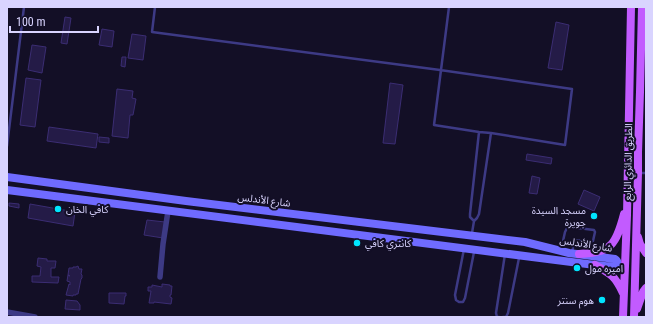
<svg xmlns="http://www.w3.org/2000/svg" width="653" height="324" font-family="'Roboto Condensed','Noto Sans Arabic',sans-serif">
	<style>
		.building { fill: #241b47; stroke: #3b2d73 }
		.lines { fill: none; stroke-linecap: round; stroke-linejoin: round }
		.service { stroke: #3d3a85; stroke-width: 2.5 }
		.minor { stroke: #3d3a85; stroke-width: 5.5 }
		.secondary { stroke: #6f6bff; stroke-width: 8 }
		.primary { stroke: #c25bff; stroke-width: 8 }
		.poi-dot { fill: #00e5ff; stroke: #130f26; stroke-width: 1.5 }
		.labels { text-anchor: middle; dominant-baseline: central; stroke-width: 4; stroke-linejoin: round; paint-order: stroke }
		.street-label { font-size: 10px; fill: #d9d4ff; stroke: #130f26 }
		.poi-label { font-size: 10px; fill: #d9d4ff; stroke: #130f26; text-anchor: start }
	</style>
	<rect width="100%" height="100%" fill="#130f26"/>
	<path class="building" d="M65 17 71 18 67 44 61 43Z
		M556 22 569 25 562 70 548 68Z
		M102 29 114 31 112 47 99 45Z
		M132 34 146 36 143 60 128 58Z
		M32 45 46 47 42 73 28 70Z
		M122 57H126L125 67 121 66Z
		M26 78 41 80 35 127 20 125Z
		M390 83 403 85 395 144 383 143Z
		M117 89 133 91 132 98 136 99 133 115H130L128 138 112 136Z
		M49 127 98 134 96 148 47 141Z
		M99 137 109 138V143L99 142Z
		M527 154 552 158 551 164 526 160Z
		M532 176 540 178 537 194 529 193Z
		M584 190 600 197 594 211 578 204Z
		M9 203 19 204V208L9 206Z
		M30 204 75 212 73 226 28 218Z
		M147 220 165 222 163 238 144 235Z
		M38 258 47 259V261H56L55 268H51V277H59L58 283 32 282V276H40L41 267 37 266Z
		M78 266 79 269H82L81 274 82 275V278L81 279 78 294H76V295H73V296L66 295 69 284 70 285V282L67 281 68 275 70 276 68 275 69 268H73V267H76Z
		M162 284 170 285V286H172L171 295H170V297L172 298 171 304 154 302V303H149L151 291H148V287H152V285L162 287Z
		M109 293H126V296H125L124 304 109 303Z
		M66 300 77 301 80 305V310L65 309Z"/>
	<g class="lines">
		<path class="service" d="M155 7 152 32 440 70 572 89 565 145 491 133 479 132 434 125 449 7
			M7 146 24 7
			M639 173H646
			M474 221 470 217V214L479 132
			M472 233 474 221 477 218 479 214 491 133
			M464 249 455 295 456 300 459 302H463L465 298 474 252
			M561 250 565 232 567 228 570 227 594 230 595 232 593 241 591 242 575 240 574 243 572 253
			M499 317H497L496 313 505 254
			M503 317H506L508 313 519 258"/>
		<path class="minor" d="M160 277 163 244 168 211
			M7 312 35 317"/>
		<path class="secondary" d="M7 177 186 201 525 242 569 253 615 259C618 261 618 263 616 266L614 267 595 265 7 190"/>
		<path class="primary" d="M638 237 640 244 646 253
			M579 254C611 253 616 245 624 214
			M595 265C611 274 615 276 623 293
			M637 309 643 292 646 288
			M623 317 627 215 631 7
			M634 317 638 173V152L640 92 642 7"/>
	</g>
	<g class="poi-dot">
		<circle cx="58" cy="209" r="4"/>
		<circle cx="594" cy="216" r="4"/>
		<circle cx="357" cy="243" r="4"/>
		<circle cx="577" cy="268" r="4"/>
		<circle cx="602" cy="300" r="4"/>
	</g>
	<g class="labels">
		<g class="street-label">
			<text transform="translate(628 162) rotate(-89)">الطريق الدائري الرابع</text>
			<text transform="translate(264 200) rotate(7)">شارع الأندلس</text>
			<text transform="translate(586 244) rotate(9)">شارع الأندلس</text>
		</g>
		<g class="poi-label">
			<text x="66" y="209">كافي الخان</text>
			<text x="586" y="210" text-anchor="end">مسجد السيدة<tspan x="586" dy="12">جويرة</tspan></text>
			<text x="365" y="243">كانتري كافي</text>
			<text x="585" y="268">اميره مول</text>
			<text x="594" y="300" text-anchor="end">هوم سنتر</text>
		</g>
	</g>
	<rect width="653" height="324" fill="none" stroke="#d9d4ff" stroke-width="16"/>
	<path d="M10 26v6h88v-6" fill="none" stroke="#d9d4ff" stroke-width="2"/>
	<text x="16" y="26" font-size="12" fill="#d9d4ff" stroke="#130f26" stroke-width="3" paint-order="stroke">100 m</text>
</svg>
